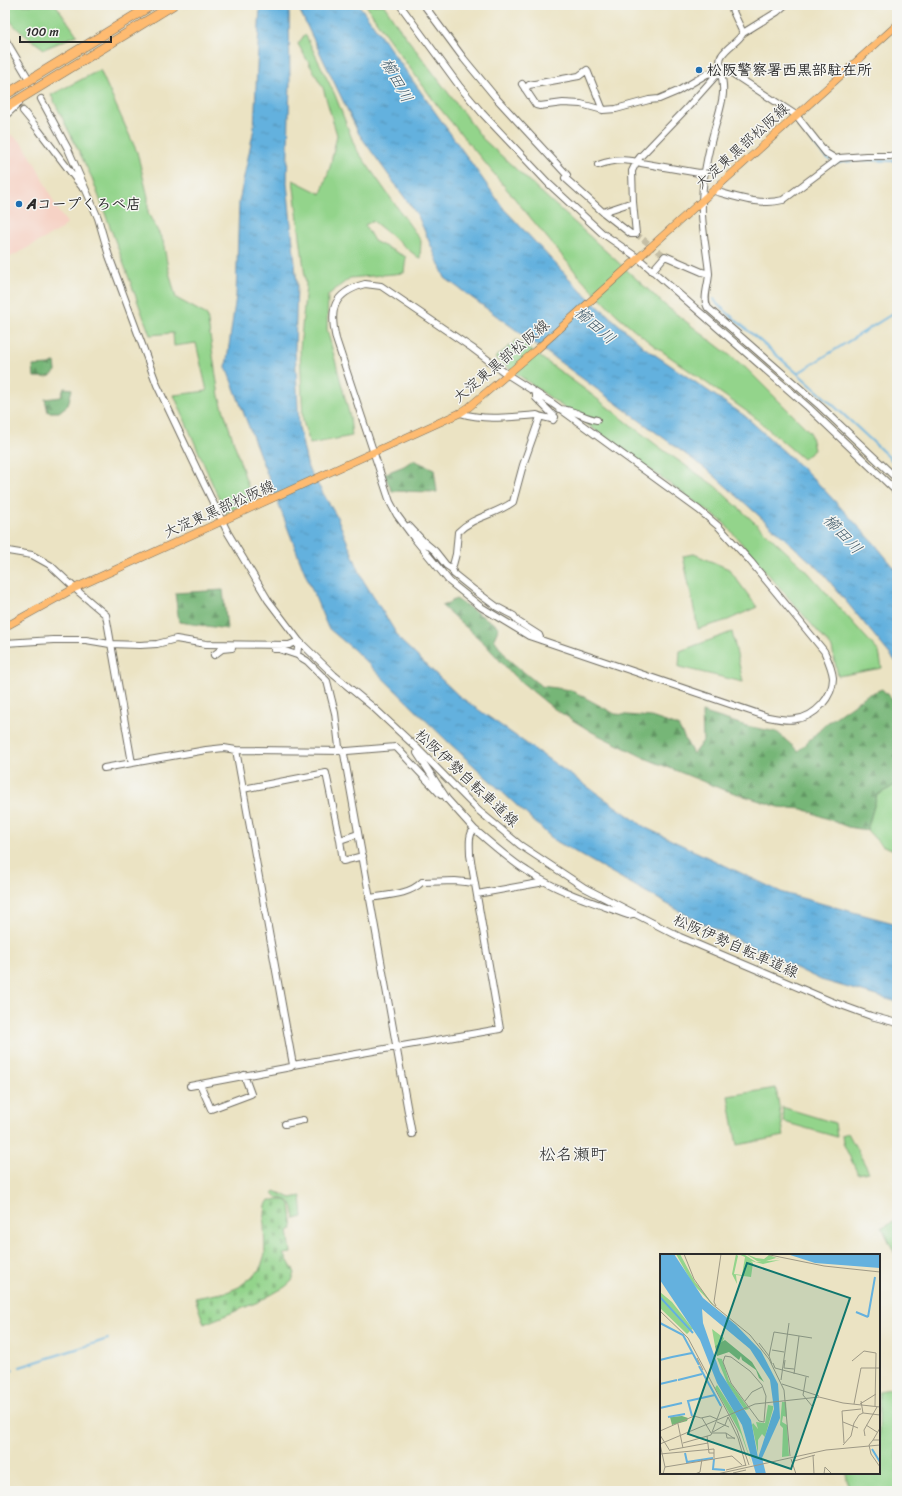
<svg xmlns="http://www.w3.org/2000/svg" width="902" height="1496" font-family="Sriracha,'Klee One',sans-serif">
	<style>
		.built { fill: #f6d2c5 }
		.grass { fill: #93d48b; stroke: #5f805b }
		.forest { fill: url(#forest-firs); stroke: #507051 }
		.cemetery { fill: url(#cemetery-stones); stroke: #5f805b }
		.water { fill: url(#water-ripples); stroke: #486e84 }
		.lines { fill: none; stroke-linecap: round; stroke-linejoin: round }
		.stream { stroke: #64b1de; stroke-width: 2 }
		.minor-tunnel { stroke: #c5bea5; stroke-width: 6; stroke-dasharray: 6 3; stroke-linecap: butt }
		.minor-casing { stroke: #6e6b60; stroke-width: 8 }
		.major-casing { stroke: #6e6b60; stroke-width: 8 }
		.highway-casing { stroke: #6e6b60; stroke-width: 10 }
		.minor { stroke: #fff; stroke-width: 6 }
		.major { stroke: #febb71; stroke-width: 7 }
		.highway { stroke: #febb71; stroke-width: 9 }
		.poi-dot { fill: #1f6fb2; stroke: #f6f6f2; stroke-width: 1.5 }
		.labels { text-anchor: middle; dominant-baseline: central; stroke-width: 3; stroke-linejoin: round; paint-order: stroke }
		.poi-label { font-size: 15px; font-weight: bold; fill: #2b2b2b; stroke: #f6f6f2; text-anchor: start }
		.street-label { font-size: 15px; fill: #2b2b2b; stroke: #f6f6f2 }
		.water-label { font-size: 16px; font-style: italic; fill: #3f5a6a; stroke: #f6f6f2 }
		.quarter-label { font-size: 17px; fill: #2b2b2b; stroke: #f6f6f2 }
		.inset-river { fill: none; stroke: #64b1de; stroke-width: 2 }
		.inset-road { fill: none; stroke: #9e9986; stroke-width: 1 }
		.view { fill: #0f766e; fill-opacity: 0.15; stroke: #0f766e; stroke-width: 2 }
		.inset-edge { fill: none; stroke: #2b2b2b; stroke-width: 2 }
	</style>
	<defs>
		<pattern id="forest-firs" width="22" height="20" patternUnits="userSpaceOnUse"><rect width="22" height="20" fill="#76b677"/><path d="M5 1l3.5 6h-7zM16 11l3.5 6h-7z" fill="#619462"/></pattern>
		<pattern id="cemetery-stones" width="16" height="16" patternUnits="userSpaceOnUse"><rect width="16" height="16" fill="#93d48b"/><path d="M2 7V4a2 2 0 0 1 4 0v3zM10 15v-3a2 2 0 0 1 4 0v3z" fill="#7fb678"/></pattern>
		<pattern id="water-ripples" width="26" height="14" patternUnits="userSpaceOnUse"><rect width="26" height="14" fill="#64b1de"/><path d="M2 4q2-2 4 0t4 0M15 11q2-2 4 0t4 0" fill="none" stroke="#5390b4"/></pattern>
	</defs>
	<rect width="100%" height="100%" fill="#f6f6f2"/>
	<filter id="ink" filterUnits="userSpaceOnUse"><feTurbulence type="fractalNoise" baseFrequency=".025" numOctaves="2"/><feDisplacementMap in="SourceGraphic" scale="8" xChannelSelector="R" yChannelSelector="G"/><feConvolveMatrix kernelMatrix="1 2 1 2 8 2 1 2 1" color-interpolation-filters="sRGB"/></filter>
	<filter id="wash" filterUnits="userSpaceOnUse"><feTurbulence type="fractalNoise" baseFrequency=".012" numOctaves="4" result="noise"/><feDisplacementMap in="SourceGraphic" scale="16" xChannelSelector="R" yChannelSelector="G"/><feGaussianBlur stdDeviation="0.9" result="paint"/><feColorMatrix in="noise" values="0 0 0 0 0 0 0 0 0 0 0 0 0 0 0 0 0 1.4 0 .05"/><feComposite in="paint" operator="in"/></filter>
	<g filter="url(#wash)">
		<rect width="100%" height="100%" fill="#ebe3c3"/>
		<path class="built" d="M9 135H12L23 144 38 169 58 211 67 223 62 229 5 260V137Z"/>
		<path class="grass" d="M5 5H56L77 35 44 49C30 38 5 25 5 5Z
			M366 5H384L397 25 483 139 666 306 746 368 810 432 814 450 803 459 753 416 649 342 616 314 578 275 437 105 383 31Z
			M305 34 335 95 356 149 421 241 420 259 373 221 365 225 374 241 406 257 404 273 350 278 328 295 327 329 350 417 352 436 310 444 303 421 300 349 306 285 293 180 321 194 330 167 337 135 323 88 298 44Z
			M100 70 137 152 148 197V213L163 241 168 268 176 298 207 315 219 396 252 499 225 513 174 395 207 391 196 343 174 346 173 333 150 335 92 178 51 95Z
			M517 340 587 391 659 447 715 486 806 570 879 652 882 668 838 676 832 648 723 522 495 358Z
			M694 554 729 569 757 607 728 620 698 629 683 556Z
			M732 632 743 682 679 667 680 651Z
			M897 784V851L881 845 867 830 877 795Z
			M776 1088 784 1136 737 1145 728 1096Z
			M782 1107 835 1123 837 1137 784 1122Z
			M848 1133 869 1172 858 1174 843 1143 842 1135Z
			M275 1191 291 1198 301 1196 303 1217 295 1219C292 1205 294 1200 278 1198L273 1193Z
			M896 1221 897 1256H896L882 1227Z
			M897 1388V1491H849L846 1473H879V1391Z"/>
		<path class="forest" d="M55 362 56 371C50 379 44 377 34 377L33 366 50 365Z
			M64 388 72 389 68 405 59 412H48L45 399 61 397Z
			M413 460 434 469 437 492 392 491 384 474 404 466Z
			M223 590 227 629 179 622 175 593Z
			M456 599 499 627 494 639 509 660 541 686 571 690 615 714 651 717 678 726 693 754 703 741 702 712 746 726 777 732 798 751 827 723 867 695 882 689 897 705V784L877 795 867 830 848 827 803 809 779 807 722 789 647 759 592 732 553 708 514 676 484 643 442 606Z"/>
		<path class="cemetery" d="M269 1200H286L290 1204 293 1229 288 1231 291 1253 284 1254 295 1273 292 1281 285 1287 258 1302 204 1324 195 1298 227 1292 239 1287 260 1270 265 1254 264 1223 266 1205Z"/>
		<path class="water" d="M260 5H289L290 83 287 183 297 284 295 350 299 427 308 468 337 517 363 580 401 641 459 696 646 828 783 893 897 924V1002L821 980 692 918 554 840 445 739 353 649 328 628 303 568 226 367 236 296 239 202 254 128Z
			M297 5H359L504 209 582 292 645 348 745 416 812 477 874 543 897 571V663L820 570 710 472 445 278 418 216 359 134Z"/>
		<g class="lines">
			<path class="stream" d="M795 120 823 155 830 160
				M834 164 842 162 866 160 893 161 897 158
				M714 299 717 304C779 357 840 409 897 465
				M798 373 897 311
				M20 1367 108 1339
				M5 1372 13 1370"/>
		</g>
	</g>
	<g filter="url(#ink)">
		<g class="lines">
			<path class="minor-tunnel" d="M6 80 23 111
				M636 234 665 256"/>
			<g class="minor-casing">
				<path id="minor" d="M400 5 460 87 482 113 549 184 602 233 638 258 808 407 897 492
					M424 5 464 59 497 99 567 175 565 178 604 213 631 234H636L633 202 632 171 637 161 640 157 687 108 720 71C722 65 718 60 722 55 728 46 738 42 743 33L777 12 785 5
					M730 5 743 33
					M5 39 27 76
					M721 66 796 115 826 153 836 159
					M720 71C727 90 721 106 716 124 707 154 701 184 702 215 703 234 707 253 709 273 709 284 702 299 708 308L820 406 897 479
					M5 79 6 80
					M522 84 536 105 540 106 563 103 581 104 603 110 616 109 649 100 659 99 678 91 707 74 720 71
					M525 89 529 85 579 76 587 70 603 110
					M41 99 68 149 89 197 98 218 109 256 157 385 204 484 228 533 268 600 299 641 334 675 374 708 418 749 479 811 520 845 585 888 680 937 753 968 830 1001 871 1016 897 1023
					M23 111 37 128 82 187
					M5 116 19 103
					M598 165C612 160 626 158 641 163L699 173 705 172
					M714 191C736 197 760 206 783 200L839 158 866 156H890L897 154
					M604 213 606 211 633 202
					M652 271 665 256 702 272 709 274
					M365 284 381 286 472 348 508 375 552 403 699 510 718 526 751 562 824 651C828 660 832 668 833 678 833 697 815 717 796 719 787 721 778 719 768 717L529 636 481 607 450 582 414 538 397 515 390 502 336 339C329 309 333 293 365 284Z
					M559 409C573 409 584 418 597 420
					M460 413C485 421 511 417 537 415 542 418 548 417 553 420L555 417 536 398V394
					M409 526 423 541 435 551 446 565 452 569 456 554 458 532C474 516 495 515 513 502L523 465 540 417
					M8 551 32 555 50 565 80 593 106 615 132 763
					M452 569 454 574 474 590 497 607 514 616 517 621 539 635 541 640
					M299 641 297 655 307 661 327 681 335 713 339 747 344 754 412 1134
					M5 643 53 640H86L110 644 140 645 157 644 176 639 206 644 289 645 299 641
					M274 649H279L297 655
					M214 655 222 649 232 648
					M236 750 293 1065
					M104 768 206 750 224 748 236 750 347 751 396 747 441 795
					M243 789 326 773 340 840
					M474 829C491 843 508 859 527 871 558 892 593 902 628 915L632 914
					M358 834 340 840 343 861 363 856
					M477 894 539 883 543 881
					M369 898C387 895 409 895 422 882L455 881 475 883
					M200 1084 211 1109 251 1094 244 1075
					M190 1086 291 1067 293 1065 500 1029 470 855C470 846 468 835 474 829L447 799 417 753 418 749
					M285 1124 303 1120"/>
			</g>
			<g class="major-casing">
				<path id="major" d="M5 627 75 588 460 413 469 407 535 351 897 25"/>
			</g>
			<g class="highway-casing">
				<path id="highway" d="M5 95 152 5
					M5 108 173 5"/>
			</g>
			<use href="#minor" class="minor"/>
			<use href="#major" class="major"/>
			<use href="#highway" class="highway"/>
		</g>
	</g>
	<g class="poi-dot">
		<circle cx="699" cy="70" r="4"/>
		<circle cx="19" cy="204" r="4"/>
	</g>
	<g class="labels">
		<g class="poi-label">
			<text x="707" y="70">松阪警察署西黒部駐在所</text>
			<text x="27" y="204">Aコープくろべ店</text>
		</g>
		<g class="street-label">
			<text transform="translate(742 146) rotate(-42)">大淀東黒部松阪線</text>
			<text transform="translate(501 361) rotate(-40)">大淀東黒部松阪線</text>
			<text transform="translate(219 509) rotate(-24)">大淀東黒部松阪線</text>
			<text transform="translate(467 778) rotate(43)">松阪伊勢自転車道線</text>
			<text transform="translate(736 946) rotate(24)">松阪伊勢自転車道線</text>
		</g>
		<g class="water-label">
			<text transform="translate(397 80) rotate(61)">櫛田川</text>
			<text transform="translate(595 325) rotate(41)">櫛田川</text>
			<text transform="translate(843 534) rotate(47)">櫛田川</text>
		</g>
		<g class="quarter-label">
			<text x="573" y="1154">松名瀬町</text>
		</g>
	</g>
	<g transform="translate(660 1254)">
		<rect width="220" height="220" fill="#ebe3c3"/>
		<path d="M16 0H20L35 28 57 55 32 29ZM76 0 78 2 74 20 82 21 85 3 78 0 85 1 96 8 120 6 103 10 91 7 93 9 91 23 76 21 77 30 72 20ZM86 0 96 4 104 5 109 1 122 6 116 4 103 8 97 7ZM0 38 12 48 33 75 31 76 0 42ZM0 45 2 46 30 77 27 80 0 54ZM52 75 64 84 62 90 55 92ZM57 104 62 105 69 127 89 155 85 156 68 131ZM57 131 76 161 92 211 81 180 55 134ZM122 148H126L127 163 123 162 122 168 127 171 129 202 122 203 123 174 120 171ZM108 151 113 152V155L105 183 102 180 98 186V199L92 171 93 169 98 175 96 168 105 169Z" fill="#93d48b"/>
		<path d="M65 86 92 108 104 128 99 124 96 116 82 106 81 102 79 106 69 98 57 102 55 92ZM22 162 28 164 27 167 12 171 10 163Z" fill="#76b677"/>
		<path d="M0 0H14L43 44 76 71 101 97 118 130 120 164 102 204 106 220H96L82 171 57 129 40 86 0 26ZM42 55 90 95 110 126 114 155 98 204 91 166 60 118 43 69ZM127 0H220V14L155 9Z" fill="#64b1de" fill-rule="evenodd"/>
		<path class="inset-river" d="M0 43 33 79M196 58 208 63M208 63 215 23M0 69 23 81 39 111M12 103 32 99M0 106 12 103M39 112 61 152M18 126 42 120M0 130 17 126M0 154 22 149M32 162 28 147 55 141M8 163 25 160M212 195 220 208M25 199 27 208 53 204M54 205 53 215 65 216"/>
		<path class="inset-road" d="M24 0 34 25 51 49 90 81 109 105 124 136 130 202M105 0 164 12 220 18M56 52 54 48 61 0M0 57 28 84 77 176 89 211M99 89 109 102M112 96 124 98M65 102 71 103 90 117 102 131 106 142 104 168 99 167 71 129 63 108ZM37 104 43 116M125 106 124 114 134 115M192 107 204 97 216 99 215 152M113 109 115 114 149 123M112 110 109 102 114 78 152 84M134 120 139 82M146 123 143 141 152 152M121 126 129 69M122 130 159 142M85 147 92 138 102 133M201 147 203 159M194 150 201 114H220M200 150 216 140M68 163 78 184 86 212M42 164 51 179M57 168 69 173M183 168 198 174M18 170 23 194M206 171 217 178M0 177 34 162 41 164 50 162 57 165M53 178 65 171 68 163M52 179H66L75 185M66 179 67 184H75M0 181 10 197M47 182 49 199H54M205 182 204 176 217 153M213 186 220 174M220 186H213L209 191 211 200 220 213M23 189 51 181 62 152M184 189 182 157 201 155M0 190 5 213 3 220M0 190 95 150 159 143 183 149 220 153M183 191 191 182 194 169 199 161 203 159 220 161M10 196 48 189M0 200 54 195V204M153 201 154 220M131 205 136 220M134 207 155 201M5 213 72 202 82 211M66 216 86 211M73 219 86 216M35 220 40 218 42 205M57 220 166 196 220 191M164 220 165 213 172 220"/>
		<path class="view" d="M87 9 190 44 131 215 28 180Z"/>
		<rect width="220" height="220" class="inset-edge"/>
	</g>
	<rect width="902" height="1496" fill="none" stroke="#f6f6f2" stroke-width="20"/>
	<path d="M20 36v6h91v-6" fill="none" stroke="#2b2b2b" stroke-width="2"/>
	<text x="26" y="36" font-size="12" fill="#2b2b2b" stroke="#f6f6f2" stroke-width="3" paint-order="stroke">100 m</text>
</svg>
